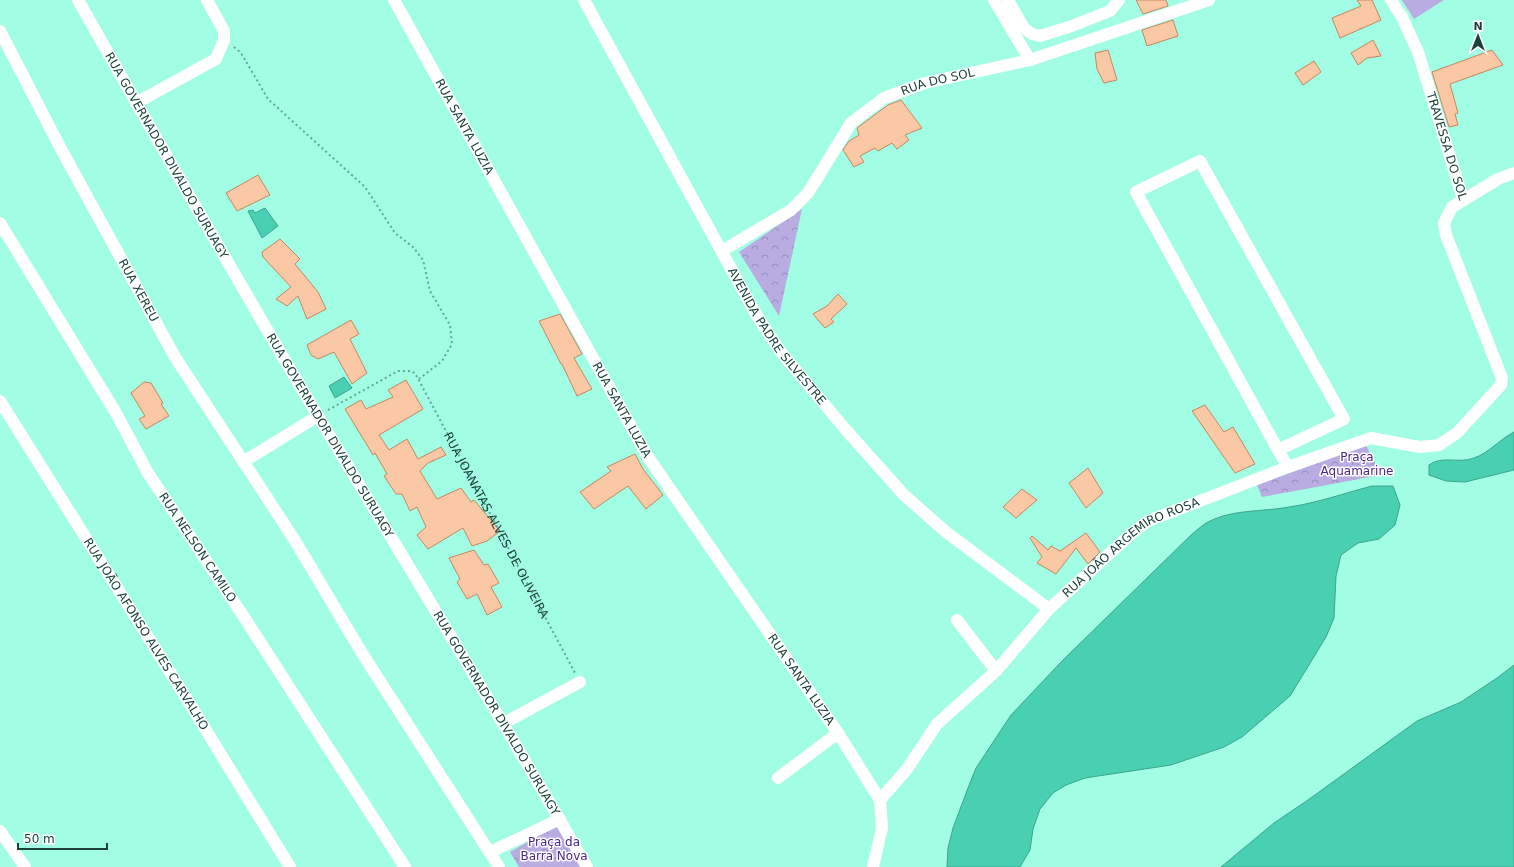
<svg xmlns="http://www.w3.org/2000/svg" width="1514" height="867" font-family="'DejaVu Sans',sans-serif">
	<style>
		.grass { fill: #b9ace2 }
		.park { fill: url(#park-crowns) }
		.water { fill: #49cfb2; stroke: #3ca58e }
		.building { fill: #fbc8a5; stroke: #c4885d }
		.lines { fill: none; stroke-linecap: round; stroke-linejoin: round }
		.path { stroke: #63a694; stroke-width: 2; stroke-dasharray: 2 3; stroke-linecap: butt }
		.minor { stroke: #fff; stroke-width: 12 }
		.labels { text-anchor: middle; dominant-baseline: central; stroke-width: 3; stroke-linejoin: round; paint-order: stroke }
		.street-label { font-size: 12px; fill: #1c4339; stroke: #fff }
		.park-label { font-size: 12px; fill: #4c2688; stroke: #fff }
	</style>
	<defs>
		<pattern id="park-crowns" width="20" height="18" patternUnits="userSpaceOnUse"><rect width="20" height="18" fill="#b9ace2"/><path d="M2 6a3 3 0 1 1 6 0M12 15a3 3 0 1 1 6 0" fill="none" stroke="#968eb8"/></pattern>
	</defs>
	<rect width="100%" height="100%" fill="#a2fde5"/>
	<path class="grass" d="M1402 0H1444L1414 19Z"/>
	<path class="park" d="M802 209 779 316 739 252Z
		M1366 445 1381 475 1262 497 1257 485Z
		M561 823 586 867H519L510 852Z"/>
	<path class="water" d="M265 208 278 226 262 238 248 211 253 210 255 213Z
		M344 377 352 388 335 398 329 386Z
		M1514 432V470L1465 482 1446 481 1429 475V465C1442 455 1458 464 1474 458 1489 453 1500 439 1514 432Z
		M1372 486H1393L1400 505 1395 525 1379 539 1358 543 1341 555 1336 576 1334 618 1326 637 1290 696 1242 737 1224 747 1171 765 1085 778 1066 785 1053 793 1040 809 1033 829 1030 850 1020 867H947L948 848 953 828 968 788 976 768 1011 715 1063 660 1191 535C1196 531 1202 525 1208 522 1233 509 1262 512 1289 507 1317 503 1345 493 1372 486Z
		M1514 665V867H1221L1274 823 1308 800 1417 721 1461 702 1497 678Z"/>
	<path class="building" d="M1136 0H1166L1168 6 1143 14Z
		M1357 0H1372L1381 20 1340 38 1332 18 1361 6Z
		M1173 20 1178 36 1147 46 1142 30Z
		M1373 40 1381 56 1367 58 1358 65 1351 53Z
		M1108 50 1117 80 1104 83 1097 69 1095 53Z
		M1492 50 1503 65 1450 84 1458 113 1455 114 1458 125 1449 127 1432 72Z
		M1314 61 1321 72 1303 85 1295 73Z
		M901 100 922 128 905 135 909 140 897 149 892 143 878 151 875 148 860 156 864 162 854 167 843 150 849 141 859 135 857 128 888 105Z
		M258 175 270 195 237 211 226 193Z
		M280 239 300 259 295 264 318 292 326 309 307 319 298 296 287 306 276 299 291 287 263 257 262 252Z
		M838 294 847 304 831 319 834 322 825 328 813 314 827 306Z
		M560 314 582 354 574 358 592 389 577 396 562 364H561L539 321Z
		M351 320 359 334 350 339 367 373 352 384 334 352 318 359 311 355 307 345Z
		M406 380 423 409 379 435 389 450 407 439 418 459 441 447 446 455 428 463 420 471 437 499 461 488 471 502 474 500 500 531 487 541 472 546 463 528 428 549 417 535 426 527 417 507 410 511 402 494H396L384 476 387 474 375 453 373 455 345 409 361 400 366 409 393 397 388 390Z
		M144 382 151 383 163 403 161 404 169 416 146 429 139 419 145 416 131 393Z
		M1205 405 1224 432 1233 427 1255 464 1235 473 1192 411Z
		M635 454 643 469 663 495 646 509 628 486 594 509 580 492 611 471 607 467Z
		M1088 468 1103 493 1086 508 1069 483Z
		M1022 489 1037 500 1016 518 1003 507Z
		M1086 533 1100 552 1088 564 1076 548 1056 574 1037 563 1042 557 1030 538 1032 536 1048 550 1051 546 1060 551Z
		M474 550 484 565 488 564 499 583 491 587 502 607 487 615 477 594 467 599 457 582 460 579 449 558Z"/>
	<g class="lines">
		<g class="path">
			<path d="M234 47 241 53 268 99 365 187 395 233 413 247 423 260 430 291 450 325 452 344 442 361 419 379"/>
			<path id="s1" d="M328 410 398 371H410L415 373 575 673"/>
		</g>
		<g class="minor">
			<path id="s2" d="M78 0C157 139 236 279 318 416 408 566 500 715 587 867"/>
			<path id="s3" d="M394 0 648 457 838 733 880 800"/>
			<path id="s4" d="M584 0 757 316 780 351 846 430 904 495 946 532 1049 609"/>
			<path d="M994 0 1030 60"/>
			<path d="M1008 0 1024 28 1032 34 1040 36 1069 27 1110 11 1119 0"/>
			<path id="s5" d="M1391 0 1402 17 1418 52 1463 199"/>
			<path id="s6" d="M0 31 61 149 175 357 294 539 362 653 499 867"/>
			<path d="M136 103 216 59 224 40V31L207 0"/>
			<path id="s7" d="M0 223 116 413 148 473 244 617 405 867"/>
			<path id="s8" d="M722 251 791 210 808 193 851 123 884 98 925 83 1030 60 1209 0"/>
			<path id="s9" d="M0 401 190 704 290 867"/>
			<path d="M1278 450 1344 419 1200 161 1136 192 1278 450 1288 467"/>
			<path d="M243 462 318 416"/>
			<path d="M957 620 996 671"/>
			<path d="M504 723 580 682"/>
			<path d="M778 778 838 733"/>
			<path d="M0 831 25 867"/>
			<path d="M490 852 560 819"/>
			<path id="s10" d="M873 867 882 828 880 800 907 769 937 724 996 671 1049 609 1132 533 1148 521 1288 467 1371 438 1420 447 1439 445 1457 433 1501 385 1502 378 1446 235 1444 223 1452 207 1498 179 1514 173"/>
		</g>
	</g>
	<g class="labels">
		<g class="street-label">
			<text stroke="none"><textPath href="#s8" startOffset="284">RUA DO SOL</textPath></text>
			<text stroke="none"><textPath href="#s3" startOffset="145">RUA SANTA LUZIA</textPath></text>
			<text stroke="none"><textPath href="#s5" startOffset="157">TRAVESSA DO SOL</textPath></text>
			<text stroke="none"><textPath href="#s2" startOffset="179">RUA GOVERNADOR DIVALDO SURUAGY</textPath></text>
			<text stroke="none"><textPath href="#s6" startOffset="294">RUA XEREU</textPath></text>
			<text stroke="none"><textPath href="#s4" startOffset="388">AVENIDA PADRE SILVESTRE</textPath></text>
			<text stroke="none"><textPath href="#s3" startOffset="469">RUA SANTA LUZIA</textPath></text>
			<text stroke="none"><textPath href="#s2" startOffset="503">RUA GOVERNADOR DIVALDO SURUAGY</textPath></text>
			<text stroke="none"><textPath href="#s1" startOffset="270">RUA JOANATAS ALVES DE OLIVEIRA</textPath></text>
			<text stroke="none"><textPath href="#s7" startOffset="380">RUA NELSON CAMILO</textPath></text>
			<text stroke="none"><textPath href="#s10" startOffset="428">RUA JOÃO ARGEMIRO ROSA</textPath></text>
			<text stroke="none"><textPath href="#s9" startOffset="275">RUA JOÃO AFONSO ALVES CARVALHO</textPath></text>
			<text stroke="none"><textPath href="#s3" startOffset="793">RUA SANTA LUZIA</textPath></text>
			<text stroke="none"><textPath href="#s2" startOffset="827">RUA GOVERNADOR DIVALDO SURUAGY</textPath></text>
		</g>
		<g class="park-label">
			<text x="1357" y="457">Praça<tspan x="1357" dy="14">Aquamarine</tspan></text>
			<text x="554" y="842">Praça da<tspan x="554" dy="14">Barra Nova</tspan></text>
		</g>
	</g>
	<g transform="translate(1478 36)" stroke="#ffffff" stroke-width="3" paint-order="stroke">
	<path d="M0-3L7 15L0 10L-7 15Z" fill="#1c4339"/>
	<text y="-6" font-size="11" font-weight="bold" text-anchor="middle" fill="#1c4339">N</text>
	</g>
	<path d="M18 843v6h89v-6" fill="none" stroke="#1c4339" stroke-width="2"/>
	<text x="24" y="843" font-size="12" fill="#1c4339" stroke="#ffffff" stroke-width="3" paint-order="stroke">50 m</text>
</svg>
